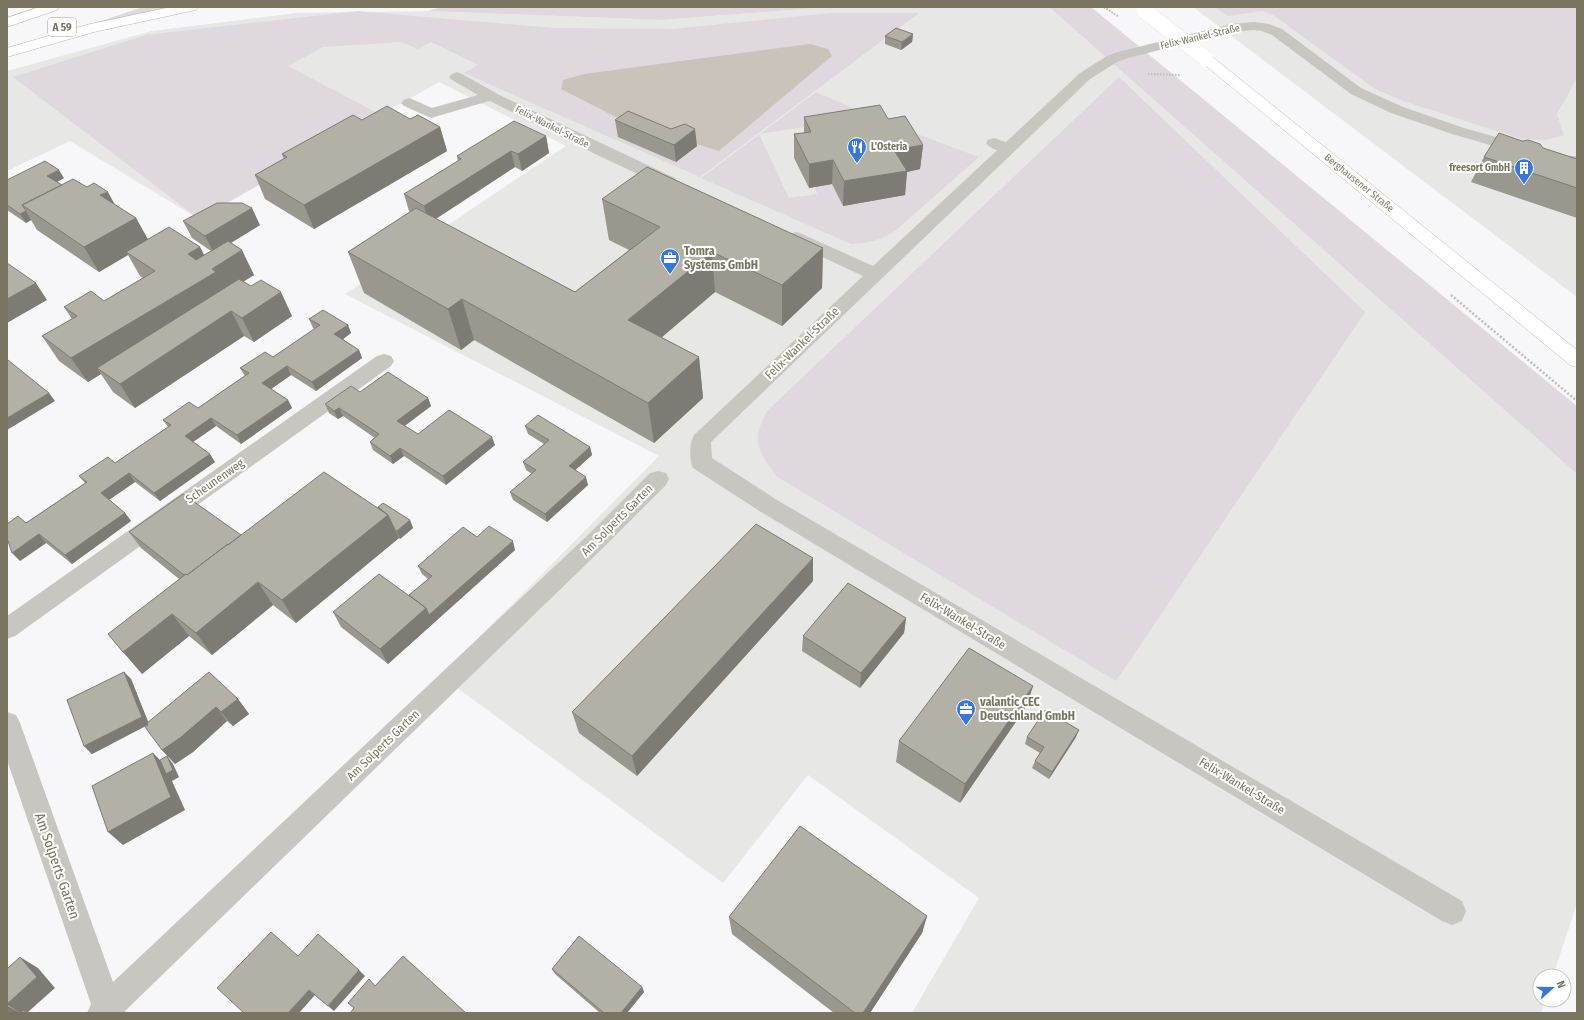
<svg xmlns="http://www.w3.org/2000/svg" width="1584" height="1020" font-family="'Fira Sans Condensed',sans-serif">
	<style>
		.built { fill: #e7e7e6 }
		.green { fill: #dfd8df }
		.water { fill: #c9c3ba }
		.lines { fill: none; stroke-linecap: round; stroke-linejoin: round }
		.secondary-casing { stroke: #bcbab2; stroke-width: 1 }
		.motorway-casing { stroke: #b9b7b1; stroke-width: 1 }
		.path-far1 { stroke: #bebdb8; stroke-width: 2; stroke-dasharray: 1.5 1.5; stroke-linecap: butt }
		.path { stroke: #bebdb8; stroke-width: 2.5; stroke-dasharray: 2 2; stroke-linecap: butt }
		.service { fill: #c7c6c0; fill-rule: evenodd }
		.minor { fill: #c7c6c0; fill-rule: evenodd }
		.secondary { fill: #fff; fill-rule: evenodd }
		.motorway { fill: #fff; fill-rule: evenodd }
		.secondary-bridge-casing { stroke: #bcbab2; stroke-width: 16; stroke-linecap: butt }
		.secondary-bridge { stroke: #fff; stroke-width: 16 }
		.wall { fill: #9a978e }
		.shaded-wall { fill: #7d7b74 }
		.building { fill: #b3b0a5; stroke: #7d7b74 }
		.labels { text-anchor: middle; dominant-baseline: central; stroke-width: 4; stroke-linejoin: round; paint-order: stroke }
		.far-street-label { font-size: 10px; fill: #797561; stroke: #fff }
		.far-poi-label { font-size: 10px; font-weight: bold; fill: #797561; stroke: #fff; text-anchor: start }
		.shield { fill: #fff; stroke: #a19e90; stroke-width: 1 }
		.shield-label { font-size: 11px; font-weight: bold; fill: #797561 }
		.poi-label { font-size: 12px; font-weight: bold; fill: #797561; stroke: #fff; text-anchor: start }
		.street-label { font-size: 12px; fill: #797561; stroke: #fff }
		.near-street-label { font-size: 14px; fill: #797561; stroke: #fff }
	</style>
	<rect width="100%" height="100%" fill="#f7f6f9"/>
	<path class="built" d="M829 7H1049L1577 474V903L1553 976H1540V1000H1545L1541 1013H912L979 898 808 775 723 883 441 676 659 456 345 294 566 146 439 82 199 219 70 141 7 171V71L152 31 296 13 428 11 662 20Z
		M1193 7H1577V297L1369 140Z"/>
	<path class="green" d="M143 7H176L95 23Z
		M442 7H829L662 20 428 11Z
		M1049 7H1091L1577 406V474Z
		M1215 7H1577V78L1557 114 1564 135 1547 140 1522 139 1406 102 1375 89 1273 15 1262 11 1228 16Z
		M358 11 554 28 672 29 831 13H919L700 177 464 73 478 65 431 42 418 49 401 42 323 47 288 66 381 115 199 219 13 77 146 35Z
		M1119 77 1365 312 1116 681 776 476C757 449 751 441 767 411Z
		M816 92 873 117 759 134 789 198 817 194 815 187 832 184 843 206 917 134 979 157 895 231C878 241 870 243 851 244L701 178Z"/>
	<path class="water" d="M810 44 828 49 832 56 719 151 654 131 616 117 561 89 563 80 584 74Z"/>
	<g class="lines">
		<g class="secondary-casing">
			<path id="secondary" d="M1205 54 1210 55 1577 350V367L1570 365 1200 61 1198 58 1200 55Z"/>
		</g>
		<g class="motorway-casing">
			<path id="motorway" d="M39 7H59L57 10 7 27V18Z
				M171 7H198L196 10 191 11 94 32 7 57V48L86 25Z"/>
		</g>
		<path class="path-far1" d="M1104 7 1119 17
			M1148 74 1181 75"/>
		<path class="path" d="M1451 295 1577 401"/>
		<path class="service" d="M457 72 462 74 496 93 499 96 496 99 431 118 404 106 401 103 404 100 409 98 414 100 432 108 478 95 452 80 449 77 452 74Z
			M994 138 1014 145 1016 148 1014 151C1005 154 991 150 986 143L988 140Z
			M384 354 391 356 394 361 391 366 15 636 7 639V616L377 356Z"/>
		<path class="minor" d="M1254 22 1269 24 1282 29 1361 88 1403 107 1464 128 1563 156H1577V166L1556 164 1452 134 1391 113 1351 94 1272 35 1262 31 1254 30 1231 32 1128 58 1117 62 1090 79 711 442 712 458 777 500 1462 901 1466 911 1462 921 1452 925 1442 921 761 512 693 468C689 459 689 444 694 435L863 276 790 242 787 238 790 234 796 232 802 234 873 266 1080 73 1107 56 1118 52 1231 24Z
			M491 91 675 178 677 182 675 186 669 187 663 186 593 153 486 99 483 96 486 93Z
			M658 471 666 473 669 479 666 485 605 546 125 1011 126 1013H87L91 1004 7 760V712L16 715 20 723 113 982 589 534 650 473Z"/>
		<use href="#secondary" class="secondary"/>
		<use href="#motorway" class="motorway"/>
		<g class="secondary-bridge-casing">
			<path id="secondary-bridge" d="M1145 11 1205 58"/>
		</g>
		<use href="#secondary-bridge" class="secondary-bridge"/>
	</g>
	<path class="wall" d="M913 34 912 42 901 50 885 44V36Z
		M804 117 888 119 923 145 920 169 907 172 905 195 843 206 832 184 809 188 794 158V134L804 133Z
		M362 120 440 127 447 151 314 229 265 199 255 175 284 159 282 154Z
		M615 120 697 146 676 162 618 137Z
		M546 136 549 153 522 171 515 167 436 219 575 292 629 250 609 240 602 199 823 248 822 288 782 326 715 292 661 337 699 357 703 398 654 443 474 340 461 350 364 293 348 252 410 212 409 211 404 194 458 161 457 156Z
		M1543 148 1577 159V218L1471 182 1484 157Z
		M64 178 57 182 62 185 115 205 136 218 148 240 200 247 204 255 211 251 192 238 183 221 260 225 231 243 254 275 243 282 292 316 254 342 244 336 135 408 113 392 101 374 88 382 59 361 42 336 72 319 64 307 104 301 143 278 140 276 128 255 99 272 37 230 31 220 26 223 7 210V180Z
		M309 319 348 325 351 333 343 339 359 350 362 358 316 391 291 375 271 389 288 400 292 408 241 444 216 426 193 442 215 462 160 501 135 482 109 500 125 513 131 521 72 564 46 543 20 561 26 523 85 483 79 476 115 463 168 427 163 420 198 408 245 376 240 368 273 357 315 329 313 328Z
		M360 392 428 398 431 406 405 426 418 434 495 445 446 485 404 456 393 464 373 450 370 442 375 438 343 416 338 419 329 413 325 404Z
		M525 426 590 447 592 455 575 470 588 485 547 522 513 500 510 492 532 474 526 470 523 462 544 444 528 434Z
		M378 507 410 520 413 528 400 539 399 538 296 623 273 605 212 655 189 636 142 674 179 579 141 548 129 532 241 535Z
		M477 537 515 550 388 664 341 627 333 612 409 595 428 579 422 574 418 566Z
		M813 581 637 776 579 733 572 712Z
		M906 618 904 633 860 688 802 651 803 636Z
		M124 672 131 679 148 722 238 699 249 714 233 726 227 721 193 752 175 764 162 750 148 725 92 754 84 746Z
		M1033 686 1026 707 960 803 896 762 899 741Z
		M1027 737H1076L1049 779 1032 768 1035 761 1040 753 1025 744Z
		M927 916 922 933 870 1013H834L732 934 729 917Z
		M552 969 642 987 644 992 627 1013H600L555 974Z"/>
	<path class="shaded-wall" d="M913 34 912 42 901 50 902 42Z
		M440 127 447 151 314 229 304 205Z
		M695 129 697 146 676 162 674 145Z
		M546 136 549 153 522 171 518 154Z
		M923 145 920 169 907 172 905 195 843 206 844 181 894 150Z
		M511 151 515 167 429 223 424 206Z
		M833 160 832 184 809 188V164Z
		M59 170 64 178 53 184 47 176Z
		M108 192 121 216 100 195Z
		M252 208 260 225 214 253 205 236Z
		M26 211 31 220 26 223 20 214Z
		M136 218 150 243 126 252 128 255 99 272 84 247Z
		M200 247 212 271 188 254Z
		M823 248 822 288 782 326V285Z
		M242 250 254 275 97 368 101 374 88 382 71 358 212 269Z
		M712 252 715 292 634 361 628 320Z
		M36 283 47 300 7 323V299Z
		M281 292 292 316 254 342 242 318Z
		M462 299 474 340 461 350 448 309Z
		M231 311 244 336 135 408 120 384Z
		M348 325 351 333 338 343 334 334Z
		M359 350 362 358 316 391 312 382Z
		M699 357 703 398 654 443 648 403Z
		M287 366 291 375 267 392 262 383Z
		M49 393 55 401 7 430V418Z
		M428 398 431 406 400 429 397 421Z
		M288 400 292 408 241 444 237 435Z
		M339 408 343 416 338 419 334 411Z
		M211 418 216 426 190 444 185 436Z
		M492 437 495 445 446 485 443 476Z
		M590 447 592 455 571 474 569 466Z
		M400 448 404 456 393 464 390 456Z
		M210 454 215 462 160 501 154 493Z
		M129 473 135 482 107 501 101 493Z
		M586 477 588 485 547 522 545 514Z
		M125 513 131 521 72 564 65 555Z
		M388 515 399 538 296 623 282 600Z
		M410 520 413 528 400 539 397 531Z
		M39 534 46 543 20 561 12 553Z
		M513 541 515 550 388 664 380 649 426 608Z
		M813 558V581L637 776 632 756Z
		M258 582 273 605 212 655 196 633Z
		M172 614 189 636 142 674 123 652Z
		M906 618 904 633 860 688 861 673Z
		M124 672 131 679 149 724 92 754 84 746Z
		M1033 686 1026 707 960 803 965 784Z
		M238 699 249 714 233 726 221 712Z
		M216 707 227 721 193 752 175 764 162 750Z
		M1079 730 1076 737 1049 779 1052 772Z
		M153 753 167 767V756L173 764 179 777 172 781 185 810 123 845 108 832Z
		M927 916 922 933 870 1013H863Z
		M20 957 38 968 55 988 28 1012 30 1013H21L7 1005Z
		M359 970 365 976 334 1011 328 1006Z
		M642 987 644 992 627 1013H621Z
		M309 990 315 995 299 1013H288Z
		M8 1006 21 1013H7V1008Z"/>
	<path class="building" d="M896 28 913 34 902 42 885 36Z
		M880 105 888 119 905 116 923 145 894 150 907 171 844 181 833 160 809 164 794 134 811 132 804 117Z
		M387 106 410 119 418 115 440 127 304 205 255 175 287 157 282 154 353 115 362 120Z
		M628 111 671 129 685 124 695 129 674 145 615 120Z
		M514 121 546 136 518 154 511 151 424 206 404 194 461 159 457 156Z
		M1499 133 1522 141 1528 140 1540 144 1543 148 1577 159V188L1484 157Z
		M45 161 59 170 47 176 62 185 22 205 26 211 20 214 7 205V180Z
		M647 167 823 248 782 285 712 252 628 320 699 357 648 403 462 299 448 309 348 252 416 208 575 292 660 227 602 199Z
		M73 179 87 187 94 183 108 192 100 195 136 218 84 247 22 205Z
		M217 203H242L252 208 205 236 183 221Z
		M169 227 200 247 188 254 196 260 228 241 242 250 212 269 216 272 71 358 42 336 77 316 64 307 91 291 104 301 155 271 126 252Z
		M7 263 36 283 7 299Z
		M239 279 251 286 261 280 281 292 242 318 231 311 120 384 97 368Z
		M323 310 348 325 334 334 359 350 312 382 287 366 262 383 288 400 237 435 211 418 185 436 210 454 154 493 129 473 101 493 125 513 65 555 39 534 12 553 7 538V524L18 516 26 523 87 482 79 476 108 457 115 463 171 425 163 420 189 402 198 408 249 373 240 368 265 352 273 357 320 325 309 319Z
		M7 360H8L49 393 7 418Z
		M388 372 428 398 397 421 418 434 449 410 492 437 443 476 400 448 390 456 370 442 379 434 339 408 334 411 325 404 351 386 360 392Z
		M538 415 590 447 569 466 586 477 545 514 510 492 536 470 523 462 549 440 525 426Z
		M324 472 388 515 282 600 258 582 196 633 172 614 123 652 108 634 186 574 187 575 228 544V545Z
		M183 494 241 535 228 545V544L187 575 186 574 184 575 129 532Z
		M383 503 410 520 397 531 395 530 388 515 378 507Z
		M756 524 813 558 632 756 572 712Z
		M489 526 513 541 429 615 426 608 409 595 432 576 418 566 463 527 477 537Z
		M379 574 426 608 380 649 333 612Z
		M848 583 906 618 861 673 803 636Z
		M969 648 1033 686 965 784 899 741Z
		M124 672 142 717 84 746 67 700Z
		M209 672 238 699 221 712 216 707 180 738 162 750 145 727 148 725 147 723Z
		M1045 710 1079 730 1052 772 1035 761 1044 747 1027 737Z
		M153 753 171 797 108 832 92 786Z
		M167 756 173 770 166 774 160 760Z
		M800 826 927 916 863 1013H855L729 917Z
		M271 932 298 956 318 934 359 970 328 1006 309 990 288 1013H244L217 988Z
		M579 936 642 987 621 1013H604L552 969Z
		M403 956 466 1013H350L354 1008 348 1003 369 979 375 986Z
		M20 957 37 977 7 1004V969Z
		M24 1010 26 1013H20Z"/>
	<defs>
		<g id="restaurant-pin" transform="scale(1)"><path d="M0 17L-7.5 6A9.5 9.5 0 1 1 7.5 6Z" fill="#3677d9" stroke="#fff"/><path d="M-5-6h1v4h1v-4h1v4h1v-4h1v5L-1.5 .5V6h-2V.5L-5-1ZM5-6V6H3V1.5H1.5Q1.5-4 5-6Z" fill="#fff"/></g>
		<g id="building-pin" transform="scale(1)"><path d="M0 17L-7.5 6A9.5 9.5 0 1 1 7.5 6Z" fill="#3677d9" stroke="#fff"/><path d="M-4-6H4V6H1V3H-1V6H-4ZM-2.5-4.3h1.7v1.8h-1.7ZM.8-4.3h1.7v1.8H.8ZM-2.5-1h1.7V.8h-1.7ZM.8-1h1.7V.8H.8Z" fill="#fff"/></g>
		<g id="office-pin" transform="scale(1)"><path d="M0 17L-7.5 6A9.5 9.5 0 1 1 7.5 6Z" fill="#3677d9" stroke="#fff"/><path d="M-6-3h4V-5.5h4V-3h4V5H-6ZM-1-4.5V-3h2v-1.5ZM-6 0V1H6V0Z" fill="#fff"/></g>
	</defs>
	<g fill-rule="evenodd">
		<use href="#restaurant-pin" x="857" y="147"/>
		<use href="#building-pin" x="1524" y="168"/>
		<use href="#office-pin" x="670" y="258"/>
		<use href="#office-pin" x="966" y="709"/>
	</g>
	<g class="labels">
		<g class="far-street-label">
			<text transform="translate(1200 37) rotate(-13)">Felix-Wankel-Straße</text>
			<text transform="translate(552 127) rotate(27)">Felix-Wankel-Straße</text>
			<text transform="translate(1359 183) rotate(39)">Berghausener Straße</text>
		</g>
		<g class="far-poi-label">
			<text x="871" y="147">L'Osteria</text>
			<text x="1510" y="168" text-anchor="end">freesort GmbH</text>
		</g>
		<rect class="shield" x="48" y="18" width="28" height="18" rx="3"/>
		<g class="shield-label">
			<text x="62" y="27">A 59</text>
		</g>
		<g class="poi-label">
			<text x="684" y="251">Tomra<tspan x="684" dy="14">Systems GmbH</tspan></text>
			<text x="980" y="702">valantic CEC<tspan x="980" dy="14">Deutschland GmbH</tspan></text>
		</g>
		<g class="street-label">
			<text transform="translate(802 343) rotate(-44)">Felix-Wankel-Straße</text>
			<text transform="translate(215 481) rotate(-35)">Scheunenweg</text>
			<text transform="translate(617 520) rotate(-45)">Am Solperts Garten</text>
			<text transform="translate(963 621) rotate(31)">Felix-Wankel-Straße</text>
			<text transform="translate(383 745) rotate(-44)">Am Solperts Garten</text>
			<text transform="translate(1242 786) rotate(31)">Felix-Wankel-Straße</text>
		</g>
		<g class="near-street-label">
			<text transform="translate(57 866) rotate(71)">Am Solperts Garten</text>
		</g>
	</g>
	<rect width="1584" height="1020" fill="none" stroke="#797561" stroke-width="16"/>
	<g transform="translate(1552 988) rotate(69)"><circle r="19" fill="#ffffff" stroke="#c9c8c0"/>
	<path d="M0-3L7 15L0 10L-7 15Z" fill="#3677d9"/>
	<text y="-6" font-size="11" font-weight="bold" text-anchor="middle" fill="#797561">N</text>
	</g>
</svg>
